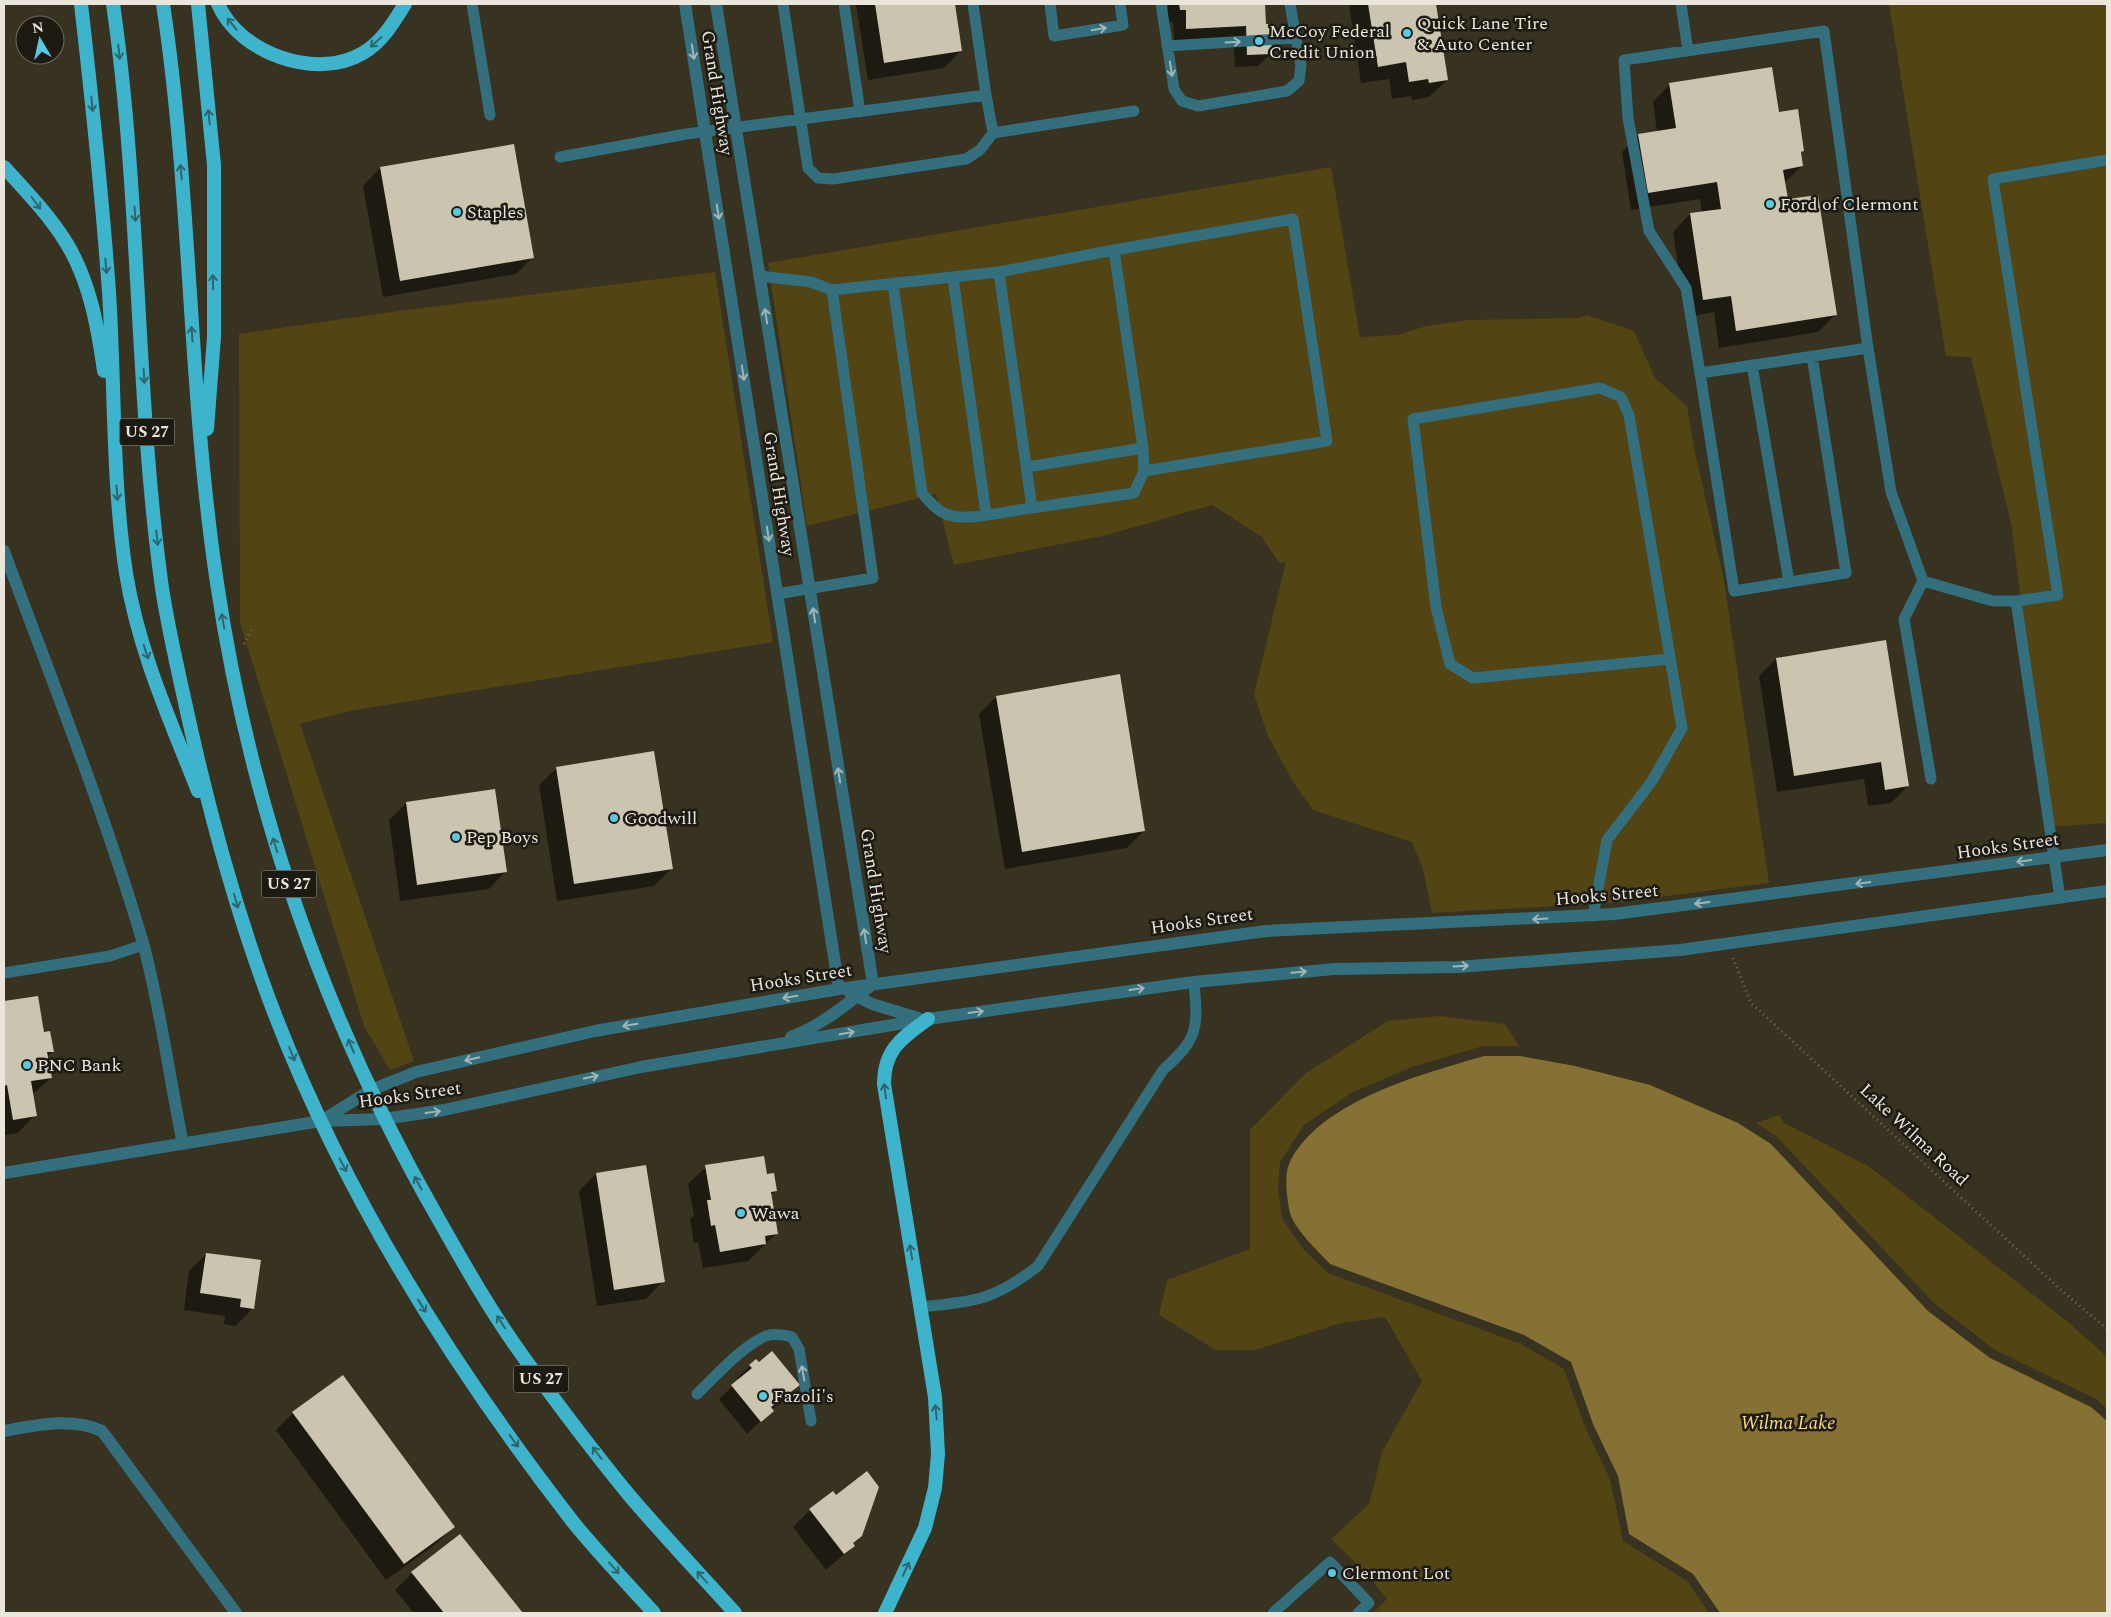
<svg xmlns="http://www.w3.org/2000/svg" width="2111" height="1617" font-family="Spectral,serif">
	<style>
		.green { fill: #534413 }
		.water { fill: #857133 }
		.shadow { fill: #0007 }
		.building { fill: #cbc4ae }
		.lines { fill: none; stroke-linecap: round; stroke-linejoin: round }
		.path { stroke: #716c5c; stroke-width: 3; stroke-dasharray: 1 4; stroke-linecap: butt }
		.service { stroke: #346f7d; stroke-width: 11 }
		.minor { stroke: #346f7d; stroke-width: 12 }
		.tertiary { stroke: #346f7d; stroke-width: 12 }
		.trunk { stroke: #3eb3cc; stroke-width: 14 }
		.oneway { stroke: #2e666f }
		.oneway2 { stroke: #a1b6b5 }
		.poi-dot { fill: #57c9e3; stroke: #1d1a12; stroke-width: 2 }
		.labels { text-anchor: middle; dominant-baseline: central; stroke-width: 5; stroke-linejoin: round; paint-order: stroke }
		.shield { fill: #1d1a12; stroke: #aca99f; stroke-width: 1 }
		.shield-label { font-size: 16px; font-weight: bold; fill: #eae6db }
		.poi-label { font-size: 18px; fill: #eae6db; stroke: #1d1a12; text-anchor: start }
		.street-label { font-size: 18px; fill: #eae6db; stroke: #1d1a12 }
		.water-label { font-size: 19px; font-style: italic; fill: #fadc81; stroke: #1d1a12 }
	</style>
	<rect width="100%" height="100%" fill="#383220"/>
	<path class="green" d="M1889 4H2107V823L2048 827 2012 528 1971 357 1946 356Z
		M1331 167 1360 337 1397 335 1426 326 1468 320 1578 318 1587 315 1634 331 1655 378 1687 406 1694 448 1723 575 1769 883 1612 903 1432 913 1423 869 1412 842 1313 810 1293 782 1268 736 1254 694 1286 562 1279 563 1262 537 1212 505 1107 535 954 565 936 494 807 526 768 263Z
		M715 272 773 642 349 711 300 724 414 1061 390 1070 364 1026 240 622 239 334 406 310Z
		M1439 1016 1505 1024 1519 1046H1483L1412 1067 1353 1092 1304 1125 1280 1162 1278 1190 1282 1218 1303 1249 1328 1273 1521 1344 1564 1369 1585 1427 1610 1479 1623 1541 1687 1581 1709 1613H1373L1387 1599 1364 1571 1331 1539 1369 1504 1382 1452 1422 1381 1385 1317 1341 1323 1255 1350H1216L1159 1315 1167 1280 1250 1249V1130L1306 1073 1388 1021Z
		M1779 1115 1784 1123 1870 1167 2068 1322 2107 1357V1409L2096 1399 1995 1350 1934 1303 1777 1137 1756 1123Z"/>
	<path class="water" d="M1484 1056H1520L1575 1066 1650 1085 1738 1123 1771 1144 1928 1311 1990 1358 2091 1407 2107 1421V1613H1720L1693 1574 1629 1534 1618 1476 1593 1424 1571 1362 1524 1335 1330 1264C1318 1251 1295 1230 1290 1213 1287 1200 1284 1176 1289 1164 1318 1101 1423 1074 1484 1056Z"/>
	<path class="shadow" d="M503 4H584L582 5Z
		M856 4H954L961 51 944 68 868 80Z
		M1168 4H1264L1265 26 1271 53 1258 66 1235 67 1233 39 1174 41 1173 22 1167 23Z
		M1349 4H1435L1447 80 1429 97 1412 100 1411 96 1392 99 1389 79 1361 83Z
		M1670 84 1778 114 1803 151 1800 154 1802 166 1784 183 1787 200 1835 315 1818 332 1719 348 1714 312 1686 317 1673 232 1690 214 1702 213 1700 199 1631 210 1622 152 1639 135 1657 132 1653 102Z
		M380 168 533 257 516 274 383 297 363 186Z
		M1776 659 1908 786 1891 803 1868 806 1864 779 1777 792 1759 676Z
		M996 697 1144 831 1127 848 1005 869 979 714Z
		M557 768 671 869 654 886 557 901 539 785Z
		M406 803 506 871 489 889 400 901 389 820Z
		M37 997 43 1034 53 1051 47 1057 51 1078 32 1095 35 1115 18 1133 4 1135V1003Z
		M706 1167 766 1175 776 1190 770 1196 776 1234 748 1261 703 1268 698 1242 694 1243 690 1219 694 1215 688 1184Z
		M596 1174 663 1281 646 1299 597 1306 579 1191Z
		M206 1254 253 1308 235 1326 224 1324 225 1316 184 1310 189 1271Z
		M759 1364 798 1385 747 1434 719 1399 739 1380 737 1378 750 1366Z
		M293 1413 453 1527 436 1544 386 1580 276 1430Z
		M810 1510 861 1535 852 1544 853 1546 826 1570 793 1527Z
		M459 1535 521 1613H414L395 1590 412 1573Z"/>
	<path class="building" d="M875 4H955L962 51 884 63Z
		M1179 4H1265L1266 24H1271L1272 54 1247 55 1246 26 1186 29V10H1180Z
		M1368 4H1436L1448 80 1429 83 1428 79 1409 82 1406 62 1378 67Z
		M1772 67 1779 112 1798 109 1804 151 1801 152 1803 166 1783 170 1788 199 1818 195 1837 315 1736 331 1731 296 1703 300 1690 213 1721 209 1717 182 1648 193 1638 134 1676 128 1669 83Z
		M514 144 534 258 400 281 380 167Z
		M1886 640 1909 786 1885 790 1881 762 1794 776 1776 658Z
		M1120 674 1145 831 1022 852 996 696Z
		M654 751 673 869 574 884 556 767Z
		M495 789 507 872 417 885 406 802Z
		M38 996 44 1032 50 1031 54 1052H47L52 1078 31 1081 37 1116 13 1120 7 1085 4 1086V1001Z
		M764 1156 767 1174 774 1173 777 1191 771 1192 778 1234 765 1236 766 1244 720 1252 715 1225 711 1226 707 1200H711L705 1165Z
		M646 1165 665 1282 614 1290 596 1173Z
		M206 1253 261 1260 254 1309 240 1307 241 1299 200 1293Z
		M772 1351 800 1385 771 1407 774 1411 761 1422 731 1385 752 1368 749 1365 756 1359 759 1362Z
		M343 1375 455 1527 404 1564 292 1412Z
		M867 1471 879 1487 862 1536 853 1543 855 1546 844 1554 809 1509 833 1491 836 1495Z
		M460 1534 523 1613H444L411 1572Z"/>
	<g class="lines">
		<path class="path" d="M244 644 253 627
			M1733 958 1751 1003 2061 1290 2107 1329"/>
		<path class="service" d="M472 4 490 115
			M783 4 808 168 818 178 833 179 966 159 980 150 993 133
			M844 4 860 112
			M1050 4 1054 36 1123 25 1120 4
			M1161 4 1174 89 1182 101 1198 106 1287 91 1299 81 1301 66 1290 4
			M1681 4 1688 51
			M1167 46 1296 38
			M986 95 993 133 1134 111
			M560 157 686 134 986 95 973 4
			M999 272 1114 250
			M759 276 811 282 832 290 873 578 777 594
			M953 278 986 514
			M832 290 999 272 1032 508C1011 510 964 523 946 514 936 510 929 501 922 493L893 284
			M1868 348 1700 373 1686 288 1649 231 1628 118 1624 60 1824 31 1868 348 1891 492 1923 581 1904 619 1931 779
			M1752 365 1789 582
			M1700 373 1734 591 1846 573 1812 356
			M1143 448 1114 250 1293 219 1327 441 1144 471
			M1027 467 1143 448 1144 471 1134 493 1032 508
			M1923 581 1993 601H2016
			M2060 898 2016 601 2058 595 1993 179 2107 160
			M1593 916 1607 840 1652 781 1682 728 1629 415 1621 397 1600 388 1413 419 1436 607 1450 664 1473 678 1670 659
			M4 973 110 956 143 945
			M920 1307C975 1301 993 1301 1038 1266L1163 1070C1199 1038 1198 1028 1194 982
			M697 1394C716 1376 742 1346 766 1336 774 1333 784 1335 792 1337L799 1349 811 1421
			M1273 1613 1330 1562 1369 1603 1358 1613"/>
		<path class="minor" d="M4 551C52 681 104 810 143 943 161 1009 169 1077 183 1144
			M4 1431C35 1425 72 1417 102 1431L236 1613"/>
		<path class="tertiary" d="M685 4 839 989
			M716 4 873 984C848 1003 821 1026 791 1037
			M850 993 872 1004 918 1018
			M321 1121 371 1090 416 1072 595 1031 839 989 1266 931 1614 914 2107 850
			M4 1173 321 1121 384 1119 444 1110 641 1067 928 1019 1194 982 1334 969 1458 967 1680 950 2107 891"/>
		<path class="trunk" d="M81 4C92 100 102 196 109 292 115 386 112 480 126 573 138 649 170 720 198 791
			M113 4C141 197 135 394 162 588 169 634 180 679 190 725 209 810 232 895 261 977 331 1175 445 1357 573 1522 598 1553 627 1583 654 1613
			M163 4C192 196 188 391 217 583 250 807 326 1024 439 1220 465 1266 491 1312 522 1355 556 1402 592 1450 629 1495 663 1535 700 1574 735 1613
			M198 4 214 165V337L207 429
			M218 4C239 53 316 81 363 53 382 42 394 22 405 4
			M4 167C26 191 50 216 67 244 90 282 98 328 104 371
			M885 1613 925 1528 935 1488 938 1454 935 1397 884 1084C884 1049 902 1038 928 1019"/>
	</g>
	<defs><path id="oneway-shaft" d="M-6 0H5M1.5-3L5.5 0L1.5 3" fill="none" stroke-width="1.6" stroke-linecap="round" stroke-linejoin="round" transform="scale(1.25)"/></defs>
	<g class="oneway">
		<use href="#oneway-shaft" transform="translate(232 24) rotate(-129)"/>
		<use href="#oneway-shaft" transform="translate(376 42) rotate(138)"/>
		<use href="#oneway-shaft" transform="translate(119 52) rotate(84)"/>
		<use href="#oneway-shaft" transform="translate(92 104) rotate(85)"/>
		<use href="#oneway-shaft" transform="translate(209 117) rotate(-96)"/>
		<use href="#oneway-shaft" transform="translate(181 172) rotate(-96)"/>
		<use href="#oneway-shaft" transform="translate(36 203) rotate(53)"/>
		<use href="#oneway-shaft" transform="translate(135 214) rotate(86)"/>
		<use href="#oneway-shaft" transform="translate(106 266) rotate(85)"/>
		<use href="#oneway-shaft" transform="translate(213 282) rotate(-91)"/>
		<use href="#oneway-shaft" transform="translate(192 334) rotate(-94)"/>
		<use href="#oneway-shaft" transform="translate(144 376) rotate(87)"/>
		<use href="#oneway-shaft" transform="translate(117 493) rotate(86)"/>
		<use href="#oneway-shaft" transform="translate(157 538) rotate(84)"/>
		<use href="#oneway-shaft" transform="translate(223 621) rotate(-100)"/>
		<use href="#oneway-shaft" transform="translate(146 652) rotate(72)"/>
		<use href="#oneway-shaft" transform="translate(275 845) rotate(-108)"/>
		<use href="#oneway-shaft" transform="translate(236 901) rotate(74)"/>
		<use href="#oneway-shaft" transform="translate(351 1046) rotate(-113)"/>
		<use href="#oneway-shaft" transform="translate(292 1054) rotate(68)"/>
		<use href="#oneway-shaft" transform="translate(885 1091) rotate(-98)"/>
		<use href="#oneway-shaft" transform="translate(343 1165) rotate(62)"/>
		<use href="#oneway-shaft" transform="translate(418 1183) rotate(-119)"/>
		<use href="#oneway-shaft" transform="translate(911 1252) rotate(-99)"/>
		<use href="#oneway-shaft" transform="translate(422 1306) rotate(58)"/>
		<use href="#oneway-shaft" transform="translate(501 1322) rotate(-123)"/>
		<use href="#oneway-shaft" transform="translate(936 1412) rotate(-96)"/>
		<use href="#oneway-shaft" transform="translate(514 1441) rotate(54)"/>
		<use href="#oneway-shaft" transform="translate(597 1453) rotate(-127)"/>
		<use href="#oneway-shaft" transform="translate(614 1568) rotate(48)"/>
		<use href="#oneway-shaft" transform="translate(906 1569) rotate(-65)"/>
		<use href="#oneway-shaft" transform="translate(702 1577) rotate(-132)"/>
	</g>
	<g class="oneway2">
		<use href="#oneway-shaft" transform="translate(1099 29) rotate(-9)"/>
		<use href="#oneway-shaft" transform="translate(1233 42) rotate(-3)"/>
		<use href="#oneway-shaft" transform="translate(693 52) rotate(81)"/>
		<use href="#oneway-shaft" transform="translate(1171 69) rotate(81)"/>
		<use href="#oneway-shaft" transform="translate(718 212) rotate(81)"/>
		<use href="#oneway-shaft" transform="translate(766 316) rotate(-99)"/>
		<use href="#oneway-shaft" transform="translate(743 373) rotate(81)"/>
		<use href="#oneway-shaft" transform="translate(768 534) rotate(81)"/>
		<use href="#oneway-shaft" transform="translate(814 615) rotate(-99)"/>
		<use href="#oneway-shaft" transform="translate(839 775) rotate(-99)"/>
		<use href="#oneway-shaft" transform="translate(2024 861) rotate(172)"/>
		<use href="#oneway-shaft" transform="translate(1863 883) rotate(172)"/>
		<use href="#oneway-shaft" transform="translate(1702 903) rotate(173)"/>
		<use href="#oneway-shaft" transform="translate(1540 919) rotate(177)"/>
		<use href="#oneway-shaft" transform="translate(865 936) rotate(-99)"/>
		<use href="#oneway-shaft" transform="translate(1461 966) rotate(-3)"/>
		<use href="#oneway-shaft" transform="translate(1299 972) rotate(-5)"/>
		<use href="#oneway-shaft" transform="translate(1137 989) rotate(-8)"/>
		<use href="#oneway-shaft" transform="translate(790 997) rotate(170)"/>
		<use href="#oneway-shaft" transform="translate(976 1012) rotate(-8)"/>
		<use href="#oneway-shaft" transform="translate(630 1025) rotate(170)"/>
		<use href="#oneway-shaft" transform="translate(847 1033) rotate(-10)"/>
		<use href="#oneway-shaft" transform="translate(472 1059) rotate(167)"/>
		<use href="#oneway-shaft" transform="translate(591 1077) rotate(-12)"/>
		<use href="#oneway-shaft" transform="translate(433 1112) rotate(-8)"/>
		<use href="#oneway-shaft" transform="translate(803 1373) rotate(-100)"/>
	</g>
	<g class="poi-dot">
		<circle cx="1407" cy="33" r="5"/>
		<circle cx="1259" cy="41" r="5"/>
		<circle cx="1770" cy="204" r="5"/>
		<circle cx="457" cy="212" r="5"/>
		<circle cx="614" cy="818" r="5"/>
		<circle cx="456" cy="837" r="5"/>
		<circle cx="27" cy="1065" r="5"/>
		<circle cx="741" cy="1213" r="5"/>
		<circle cx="763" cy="1396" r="5"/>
		<circle cx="1332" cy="1573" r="5"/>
	</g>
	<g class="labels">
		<g class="shield">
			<rect x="119.5" y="418.5" width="55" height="27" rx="4"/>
			<rect x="261.5" y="870.5" width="55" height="27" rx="4"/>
			<rect x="513.5" y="1365.5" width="55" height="27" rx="4"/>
		</g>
		<g class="shield-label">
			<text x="147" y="432">US 27</text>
			<text x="289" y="884">US 27</text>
			<text x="541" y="1379">US 27</text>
		</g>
		<g class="poi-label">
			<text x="1417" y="23">Quick Lane Tire<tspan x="1417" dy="21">&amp; Auto Center</tspan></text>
			<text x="1269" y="31">McCoy Federal<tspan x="1269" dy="21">Credit Union</tspan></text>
			<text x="1780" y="204">Ford of Clermont</text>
			<text x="467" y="212">Staples</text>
			<text x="624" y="818">Goodwill</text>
			<text x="466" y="837">Pep Boys</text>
			<text x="37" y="1065">PNC Bank</text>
			<text x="751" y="1213">Wawa</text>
			<text x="773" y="1396">Fazoli's</text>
			<text x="1342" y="1573">Clermont Lot</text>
		</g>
		<g class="street-label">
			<text transform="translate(717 93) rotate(81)">Grand Highway</text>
			<text transform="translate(779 494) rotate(81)">Grand Highway</text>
			<text transform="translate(2008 846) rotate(-8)">Hooks Street</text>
			<text transform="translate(876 891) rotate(81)">Grand Highway</text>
			<text transform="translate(1607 895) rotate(-5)">Hooks Street</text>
			<text transform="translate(1202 921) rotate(-8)">Hooks Street</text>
			<text transform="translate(801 978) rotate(-9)">Hooks Street</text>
			<text transform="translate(410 1095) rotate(-8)">Hooks Street</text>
			<text transform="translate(1914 1135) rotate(43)">Lake Wilma Road</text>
		</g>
		<g class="water-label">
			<text x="1788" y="1423">Wilma Lake</text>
		</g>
	</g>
	<rect width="2111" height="1617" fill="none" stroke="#eae6db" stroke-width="10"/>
	<g transform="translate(40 40) rotate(351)"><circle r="24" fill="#1d1a12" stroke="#6f6c62"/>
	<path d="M0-4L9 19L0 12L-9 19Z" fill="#57c9e3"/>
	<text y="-8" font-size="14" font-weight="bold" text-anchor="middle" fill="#eae6db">N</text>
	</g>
</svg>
